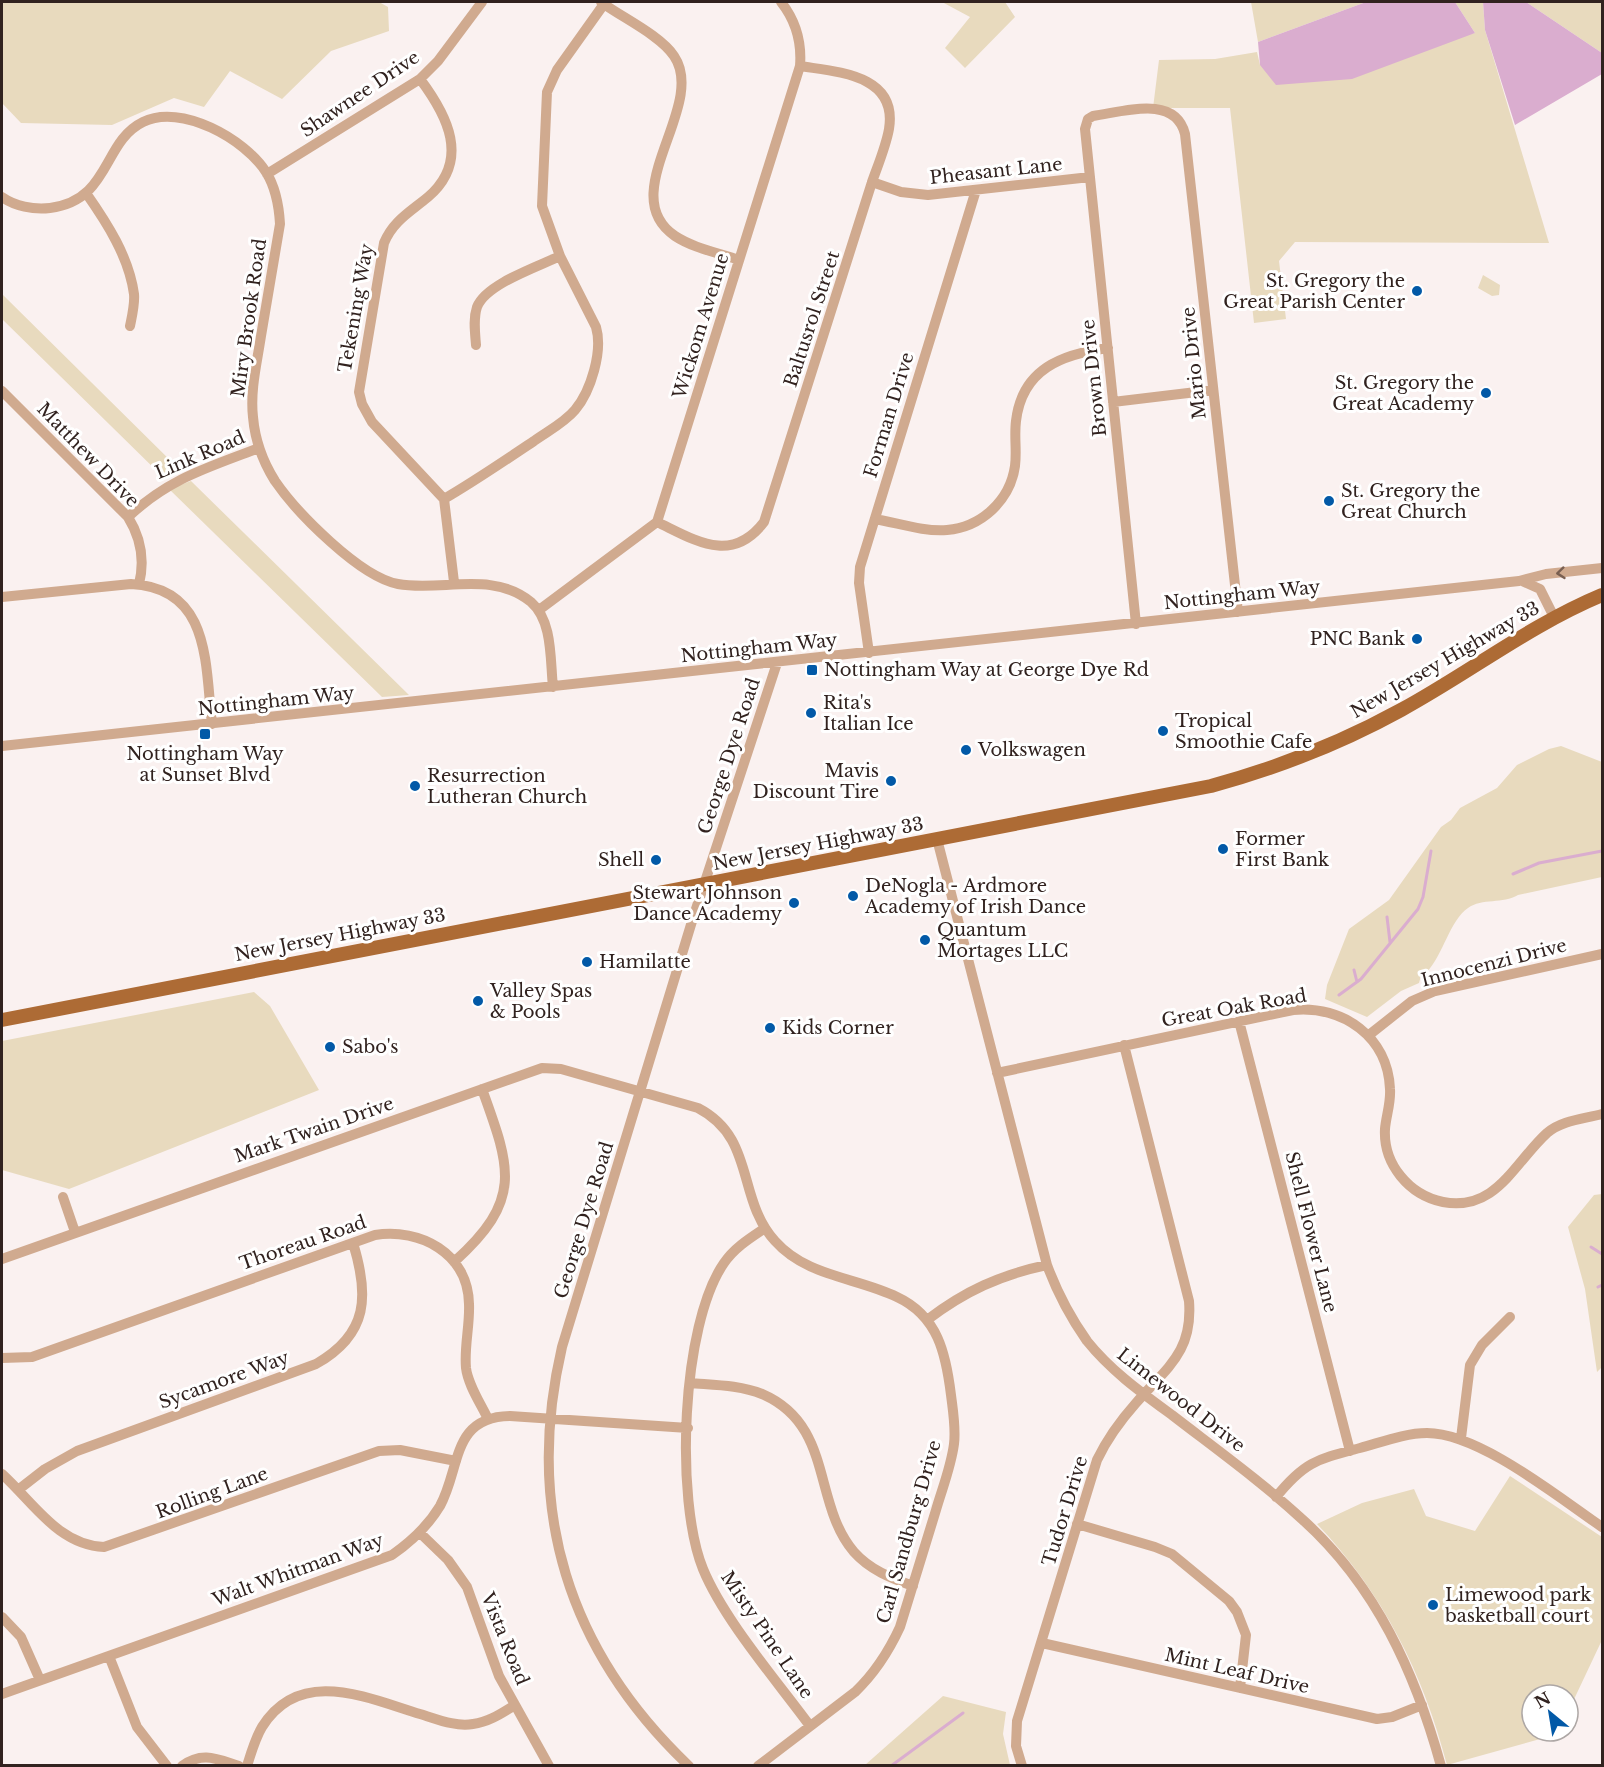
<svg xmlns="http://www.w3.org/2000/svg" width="1604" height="1767" font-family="'Libre Baskerville',serif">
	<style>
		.green { fill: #e8dabe }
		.water { fill: #daadcf }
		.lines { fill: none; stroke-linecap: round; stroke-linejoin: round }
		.stream { stroke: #daadcf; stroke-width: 3 }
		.minor { stroke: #d0aa8f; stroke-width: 10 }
		.major { stroke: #ad6b35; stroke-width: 14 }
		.oneway { stroke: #795f51 }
		.poi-dot { fill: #0259a7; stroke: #fff; stroke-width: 2 }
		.labels { text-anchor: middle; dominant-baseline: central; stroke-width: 6; stroke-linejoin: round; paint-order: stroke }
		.street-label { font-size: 18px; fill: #31221f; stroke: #fff }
		.poi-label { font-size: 18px; fill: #31221f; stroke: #fff; text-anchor: start }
	</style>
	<rect width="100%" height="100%" fill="#faf1f0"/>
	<path class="green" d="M2 2H379L388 7 389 31 331 51 282 99 230 71 204 107 174 98 112 125 21 123 2 103Z
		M942 2H1005L1015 17 965 68 945 48 970 17Z
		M1251 2H1366L1258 42Z
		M1455 2H1483L1485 30 1549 243 1295 242 1279 261 1286 319 1254 323 1230 108H1153L1159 60 1215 59 1257 52 1260 65 1475 33Z
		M1526 2H1602V53Z
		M1483 275 1500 285 1499 295 1492 296 1478 288Z
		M2 294 181 471 164 478 2 319Z
		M191 481 409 695 382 697 169 489Z
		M1561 746 1602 762V877L1518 895C1503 904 1482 898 1468 908 1450 920 1443 955 1427 972H1422L1419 983 1401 991 1367 1017 1325 999 1327 985 1349 929 1389 900 1441 827 1451 820 1460 808 1497 788 1517 765 1549 749Z
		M254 992 270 1006 319 1090 69 1189 2 1170V1041Z
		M1602 1194V1367L1597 1372 1585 1289 1568 1227 1594 1195Z
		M1510 1476 1602 1537V1640L1568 1712V1695H1532V1731H1559L1558 1734 1447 1765C1423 1673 1383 1593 1317 1524L1362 1503 1414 1489 1426 1516 1475 1531Z
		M943 1696 1006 1712 1003 1734 1010 1765H865Z"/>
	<path class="water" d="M1366 2H1455L1475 33 1352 79 1276 85 1260 65 1258 42Z
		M1483 2H1526L1602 53V74L1515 125 1485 30Z"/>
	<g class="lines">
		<path class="stream" d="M1513 874 1539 863 1602 851
			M1387 917 1390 942
			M1354 970 1357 982
			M1339 995 1361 979 1418 909 1423 897 1431 851
			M1591 1247 1602 1254
			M1598 1287 1602 1285
			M891 1766 963 1713"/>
		<path class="minor" d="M601 2C621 17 660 35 674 56 708 106 613 194 675 236 693 248 719 253 739 260
			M420 79C447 115 471 160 428 197 410 212 393 221 384 243L359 392 362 404 372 422 444 499 454 582
			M267 174 420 79 438 61 482 2
			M872 182 901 192 928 195 1090 177
			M86 193C107 223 129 257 134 294 135 304 132 316 130 326
			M2 197C15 206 33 210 50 208 111 200 102 142 143 122 181 103 245 139 266 172 276 188 279 206 280 224 274 261 267 299 261 336 257 363 250 390 253 417 255 440 263 462 275 481 297 513 360 577 398 584 441 592 492 570 531 602 553 621 550 660 553 687
			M476 345C475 332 473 319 477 307 486 284 537 267 560 256
			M2 391 128 517C141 538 145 560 139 584
			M1113 402 1213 390
			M444 499C475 481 504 461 534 441 548 431 564 423 575 410 591 391 603 351 596 327L560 256 542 206 547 92 557 70 604 4
			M128 517C170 478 207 468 259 448
			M875 519C898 523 924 532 947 530 981 527 1010 501 1015 466 1017 451 1014 436 1016 421 1022 369 1062 354 1108 348
			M657 522C695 540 731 565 764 522L872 182C878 165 886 146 889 129 898 74 836 72 800 66
			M1522 581 1540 589 1554 617
			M2 597 131 584C211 588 205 664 212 724
			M539 610 657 522 800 66C802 41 796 21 781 2
			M1136 624 1085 129 1088 119 1093 116C1123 112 1175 94 1185 134L1238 612
			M869 653 859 583 860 567 976 190
			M2 746 1519 581 1546 574 1602 568
			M937 839 1047 1265C1057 1292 1070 1317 1087 1341 1111 1371 1142 1393 1172 1415 1216 1449 1262 1482 1303 1520 1376 1586 1415 1672 1441 1766
			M1239 1021 1350 1451
			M1369 1035 1412 1001 1435 991 1602 954
			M997 1073 1293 1010C1343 1005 1388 1037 1390 1089 1391 1103 1386 1116 1385 1129 1383 1164 1409 1195 1443 1202 1496 1212 1514 1163 1547 1133 1562 1120 1584 1119 1602 1114
			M63 1197 75 1232
			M765 1228C750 1238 734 1248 724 1263 681 1325 675 1500 703 1569 724 1620 777 1681 810 1726
			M2 1259 542 1068 561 1069 698 1108C756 1138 736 1198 775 1241 807 1277 856 1277 897 1297 938 1316 946 1354 951 1395 953 1411 956 1428 954 1444 951 1467 942 1489 936 1510 924 1549 912 1588 900 1627 888 1653 875 1673 855 1692L758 1766
			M454 1262C523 1200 511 1169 482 1089
			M927 1320C965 1291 1000 1275 1047 1265
			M2 1358 32 1357 375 1235C420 1228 468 1253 469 1304 470 1325 464 1347 466 1368 468 1385 481 1404 488 1419
			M690 1383C713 1385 740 1385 762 1394 834 1425 812 1503 854 1552 870 1570 891 1578 913 1586
			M1461 1438 1470 1365 1482 1345 1510 1317
			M2 1474C33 1502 58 1545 104 1547L379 1451 400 1450 456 1461
			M18 1490 45 1469 77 1451 316 1364C369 1334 369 1295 353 1243
			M1276 1497C1305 1461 1318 1459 1360 1448 1382 1442 1405 1433 1427 1433 1479 1433 1558 1497 1602 1527
			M1077 1524 1155 1547 1172 1554 1229 1601 1237 1612 1246 1635 1240 1688
			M420 1533 448 1560 467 1587 499 1676 549 1766
			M2 1617 21 1637 40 1680
			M1042 1643 1377 1719 1392 1717 1422 1705
			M109 1656 137 1727 167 1766
			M2 1694 392 1555C412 1541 428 1526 440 1506 461 1468 451 1417 510 1416L688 1428
			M182 1766C202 1751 217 1759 239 1766
			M247 1766C251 1753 255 1739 262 1727 300 1666 367 1698 420 1714 437 1719 455 1727 473 1724 489 1722 502 1713 515 1705
			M689 1766C568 1651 524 1510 562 1347L693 918 777 663
			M1022 1766 1016 1746 1017 1721 1097 1460C1107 1439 1120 1421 1136 1403 1166 1368 1193 1353 1189 1301L1124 1045"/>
		<path class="major" d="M2 1020 1211 786C1277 768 1341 743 1401 710 1469 673 1530 625 1602 595"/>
	</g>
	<defs><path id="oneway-chevron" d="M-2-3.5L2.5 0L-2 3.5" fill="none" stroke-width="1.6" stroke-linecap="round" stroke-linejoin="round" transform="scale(1.5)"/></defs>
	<use class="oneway" href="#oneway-chevron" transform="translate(1561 573) rotate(174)"/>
	<g class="poi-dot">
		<circle cx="1417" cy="291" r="6"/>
		<circle cx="1486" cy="393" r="6"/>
		<circle cx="1329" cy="501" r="6"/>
		<circle cx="1417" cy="639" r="6"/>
		<rect x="806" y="664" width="12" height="12" rx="3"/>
		<circle cx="811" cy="713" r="6"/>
		<circle cx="1163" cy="731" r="6"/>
		<rect x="199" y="728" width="12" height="12" rx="3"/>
		<circle cx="966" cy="750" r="6"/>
		<circle cx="891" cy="781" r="6"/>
		<circle cx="415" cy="786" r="6"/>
		<circle cx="1223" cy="849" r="6"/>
		<circle cx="656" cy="860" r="6"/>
		<circle cx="853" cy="896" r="6"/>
		<circle cx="794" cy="903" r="6"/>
		<circle cx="925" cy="940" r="6"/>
		<circle cx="587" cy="962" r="6"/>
		<circle cx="478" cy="1001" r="6"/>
		<circle cx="770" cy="1028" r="6"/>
		<circle cx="330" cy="1047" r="6"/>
		<circle cx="1433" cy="1605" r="6"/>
	</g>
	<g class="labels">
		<g class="street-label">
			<text transform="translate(360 94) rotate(-34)">Shawnee Drive</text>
			<text transform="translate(996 171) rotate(-6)">Pheasant Lane</text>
			<text transform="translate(356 308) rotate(-80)">Tekening Way</text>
			<text transform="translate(249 318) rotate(-82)">Miry Brook Road</text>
			<text transform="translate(812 319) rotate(-72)">Baltusrol Street</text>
			<text transform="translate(701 326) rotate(-73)">Wickom Avenue</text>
			<text transform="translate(1194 363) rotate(-96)">Mario Drive</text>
			<text transform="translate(1094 378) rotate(-96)">Brown Drive</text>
			<text transform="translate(889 415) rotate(-73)">Forman Drive</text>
			<text transform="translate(88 455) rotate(46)">Matthew Drive</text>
			<text transform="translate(200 455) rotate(-23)">Link Road</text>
			<text transform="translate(1242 595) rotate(-6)">Nottingham Way</text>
			<text transform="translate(759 648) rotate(-6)">Nottingham Way</text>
			<text transform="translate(1445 660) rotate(-30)">New Jersey Highway 33</text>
			<text transform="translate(276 701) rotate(-6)">Nottingham Way</text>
			<text transform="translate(729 756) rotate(-72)">George Dye Road</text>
			<text transform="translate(818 844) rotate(-11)">New Jersey Highway 33</text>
			<text transform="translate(340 935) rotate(-11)">New Jersey Highway 33</text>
			<text transform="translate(1494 963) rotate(-14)">Innocenzi Drive</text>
			<text transform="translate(1234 1008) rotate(-10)">Great Oak Road</text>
			<text transform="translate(314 1130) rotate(-19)">Mark Twain Drive</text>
			<text transform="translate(584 1220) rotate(-73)">George Dye Road</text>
			<text transform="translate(1311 1232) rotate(76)">Shell Flower Lane</text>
			<text transform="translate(303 1243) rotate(-19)">Thoreau Road</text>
			<text transform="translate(224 1380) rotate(-20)">Sycamore Way</text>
			<text transform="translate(1181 1400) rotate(38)">Limewood Drive</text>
			<text transform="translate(212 1493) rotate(-20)">Rolling Lane</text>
			<text transform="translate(1065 1511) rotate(-73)">Tudor Drive</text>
			<text transform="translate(909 1532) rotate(-74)">Carl Sandburg Drive</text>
			<text transform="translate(298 1570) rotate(-20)">Walt Whitman Way</text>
			<text transform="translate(767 1635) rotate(56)">Misty Pine Lane</text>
			<text transform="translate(505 1639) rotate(68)">Vista Road</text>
			<text transform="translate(1237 1671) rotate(13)">Mint Leaf Drive</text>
		</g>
		<g class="poi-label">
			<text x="1405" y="281" text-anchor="end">St. Gregory the<tspan x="1405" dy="21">Great Parish Center</tspan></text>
			<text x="1474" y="383" text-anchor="end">St. Gregory the<tspan x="1474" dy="21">Great Academy</tspan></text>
			<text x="1341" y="491">St. Gregory the<tspan x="1341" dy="21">Great Church</tspan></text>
			<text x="1405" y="639" text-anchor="end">PNC Bank</text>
			<text x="824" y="670">Nottingham Way at George Dye Rd</text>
			<text x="823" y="703">Rita's<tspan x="823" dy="21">Italian Ice</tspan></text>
			<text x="1175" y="721">Tropical<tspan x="1175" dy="21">Smoothie Cafe</tspan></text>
			<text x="978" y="750">Volkswagen</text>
			<text x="205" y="754" text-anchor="middle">Nottingham Way<tspan x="205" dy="21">at Sunset Blvd</tspan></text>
			<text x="879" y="771" text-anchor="end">Mavis<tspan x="879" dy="21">Discount Tire</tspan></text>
			<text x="427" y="776">Resurrection<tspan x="427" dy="21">Lutheran Church</tspan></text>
			<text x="1235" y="839">Former<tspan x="1235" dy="21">First Bank</tspan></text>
			<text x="644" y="860" text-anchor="end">Shell</text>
			<text x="865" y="886">DeNogla - Ardmore<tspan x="865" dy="21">Academy of Irish Dance</tspan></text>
			<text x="782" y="893" text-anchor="end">Stewart Johnson<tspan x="782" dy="21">Dance Academy</tspan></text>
			<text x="937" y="930">Quantum<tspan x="937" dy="21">Mortages LLC</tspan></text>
			<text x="599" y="962">Hamilatte</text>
			<text x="490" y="991">Valley Spas<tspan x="490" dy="21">&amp; Pools</tspan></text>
			<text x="782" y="1028">Kids Corner</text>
			<text x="342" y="1047">Sabo's</text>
			<text x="1445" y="1595">Limewood park<tspan x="1445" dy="21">basketball court</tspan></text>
		</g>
	</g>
	<rect width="1604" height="1767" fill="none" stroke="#31221f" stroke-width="6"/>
	<g transform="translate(1550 1713) rotate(330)"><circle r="28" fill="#ffffff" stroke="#ada7a5" stroke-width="1.5"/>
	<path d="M0-4.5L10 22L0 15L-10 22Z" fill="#0259a7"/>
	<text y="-9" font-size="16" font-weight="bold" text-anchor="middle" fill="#31221f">N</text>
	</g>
</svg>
